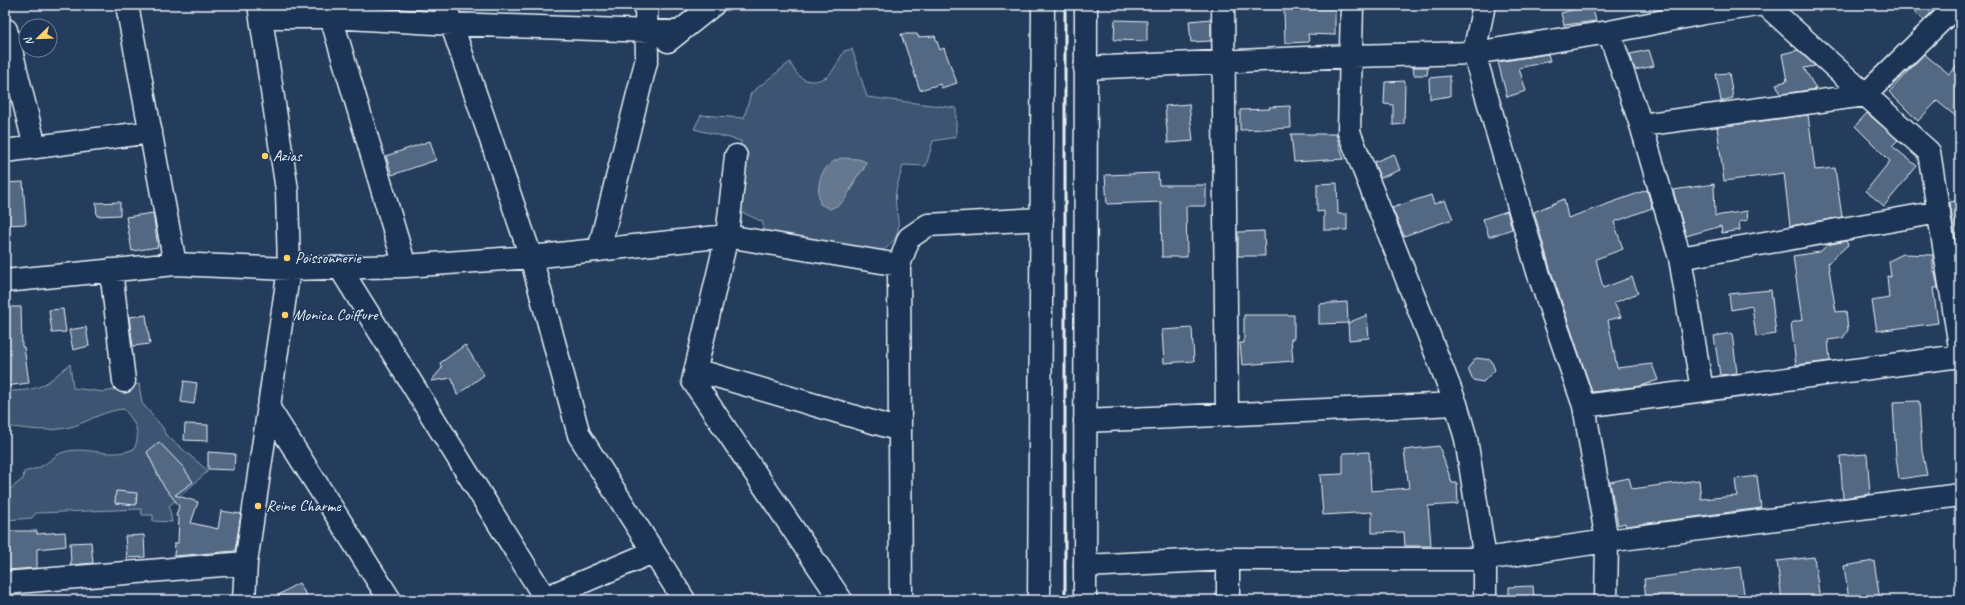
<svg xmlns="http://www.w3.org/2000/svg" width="1965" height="605" font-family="Caveat,sans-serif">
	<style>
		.green { fill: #3e5472; stroke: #93a2b5; fill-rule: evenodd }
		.water { fill: #657890; stroke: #99a8ba }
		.building { fill: #536782; stroke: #e8f1f8 }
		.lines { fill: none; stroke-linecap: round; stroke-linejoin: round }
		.minor-casing { stroke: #e8f1f8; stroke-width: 25 }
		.major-casing { stroke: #e8f1f8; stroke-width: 25 }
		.minor { stroke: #1d3557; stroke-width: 22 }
		.major { stroke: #1d3557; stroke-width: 22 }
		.rail { stroke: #e8f1f8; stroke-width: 3 }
		.poi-dot { fill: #ffd166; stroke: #1d3557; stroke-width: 1.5 }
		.labels { text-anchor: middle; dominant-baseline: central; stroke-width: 3; stroke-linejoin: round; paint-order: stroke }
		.poi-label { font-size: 16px; fill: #e8f1f8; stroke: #1d3557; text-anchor: start }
	</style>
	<rect width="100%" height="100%" fill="#253d5d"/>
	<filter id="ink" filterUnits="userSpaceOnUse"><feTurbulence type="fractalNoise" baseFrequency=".025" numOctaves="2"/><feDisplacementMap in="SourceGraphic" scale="8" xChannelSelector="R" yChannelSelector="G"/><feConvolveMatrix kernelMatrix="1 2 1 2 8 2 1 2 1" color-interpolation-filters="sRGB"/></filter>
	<g filter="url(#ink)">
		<path class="green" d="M852 49 867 97 956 108V137L933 141 926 166 903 165C901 173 898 182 896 190 892 216 910 230 884 250L811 245 763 235V222L733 208 741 141 694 129 701 115 744 118 751 93 790 62C796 75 804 84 819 80 823 78 826 78 828 76 835 69 839 60 844 51ZM858 159 866 162 864 169 856 178 851 191Z
			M70 364 73 388 104 392 139 384 142 403 163 428 165 434 208 471 169 506 172 522 153 521V515H142L141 509 36 513 32 518 5 520V493L23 479 24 472C30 470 36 469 42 466 51 461 56 453 68 451 93 447 109 459 134 449 142 433 134 421 124 409 106 410 91 420 74 426 51 433 27 429 5 426V391C42 391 43 386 70 364Z"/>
		<path class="water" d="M841 158 858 159 866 162C864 170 860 172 856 178 846 194 850 201 830 209L820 204C816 183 820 166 841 158Z"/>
		<path class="building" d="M1578 5H1592L1596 21 1564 25 1561 13 1579 8Z
			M1920 5H1930L1935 9 1924 20 1914 12Z
			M1313 8H1335V35L1308 34 1309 42 1285 43 1284 9Z
			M1211 19V41L1191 42 1189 21Z
			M1115 20 1147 21V41L1114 40Z
			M901 34H917L918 37 935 36 940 50 944 48 957 83 941 88 940 84 920 90Z
			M1649 50 1654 66 1635 70 1630 54Z
			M1798 50 1815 66 1804 68 1816 89 1781 94 1776 84 1787 81 1782 54Z
			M1548 54 1550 61 1519 68 1526 91 1507 97 1498 62Z
			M1924 54 1949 74 1960 61V120L1937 101 1918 121 1889 92Z
			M1413 67H1428L1427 75H1414Z
			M1729 73 1733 98 1721 101 1716 74Z
			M1450 76V96L1430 99 1429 78Z
			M1405 81 1404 124 1393 125V105L1384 104 1385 82Z
			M1189 104 1193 141 1168 143 1165 106Z
			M1290 106 1291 128 1240 130V110L1270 109 1269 107Z
			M1867 113 1898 140 1892 146 1917 166 1884 206 1866 191 1890 161 1855 126Z
			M1808 115 1815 170 1835 168 1842 217 1790 226 1784 173 1724 181 1717 127Z
			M1291 134H1336L1344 159 1294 162Z
			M430 141 436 160 392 175 386 156Z
			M1394 154 1400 170 1380 178 1374 162Z
			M1158 173 1159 185H1206V206H1186L1187 257H1162L1161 202 1107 204 1105 175Z
			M23 182 26 224 5 225V183Z
			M1337 183 1338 214H1347V230H1324V211L1317 212V184Z
			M1714 184 1715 216 1747 211 1748 220 1739 222 1740 230 1722 233 1721 226 1686 236 1673 190Z
			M1647 190 1652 208 1614 222 1623 249 1596 259 1603 288 1632 277 1638 293 1614 303 1621 317 1608 320 1617 368 1652 364 1658 380 1641 386 1592 392 1550 268 1534 212 1564 199 1568 218Z
			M1431 195 1434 204 1445 200 1453 219 1404 236 1392 208Z
			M1960 200V237L1955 238 1950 202Z
			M120 202V215L97 216 96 203Z
			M1507 211 1512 229 1489 237 1483 219Z
			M153 213 158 247 132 251 126 217Z
			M1264 231 1265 256H1238V232Z
			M1846 241 1848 245 1828 263 1836 312 1846 311 1848 330 1843 338 1828 340 1830 361 1796 365 1791 323 1802 320 1793 256 1820 252 1827 245Z
			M1903 254 1933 255V271L1935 272 1938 288H1933L1938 323 1877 331 1872 301 1889 298 1887 276 1891 277 1889 261Z
			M1771 290 1776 334 1756 337 1752 306 1731 310 1729 294Z
			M1347 302 1348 323 1319 324V304Z
			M5 307H21L22 347H24L29 383 5 386Z
			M63 309 66 332 52 333 49 310Z
			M146 315 150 344 133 346 129 317Z
			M1244 315H1294V338L1291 339 1293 361 1242 365 1240 343H1244Z
			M1367 315 1369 338 1349 340 1348 323Z
			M86 327 89 346 73 350 69 330Z
			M1192 328 1194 361 1164 363 1162 330Z
			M1732 333 1737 373 1720 375 1714 336Z
			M465 345 484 375 457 395 452 378 431 381 442 368 440 363Z
			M1476 358 1491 360 1495 370 1483 382 1473 380 1468 368Z
			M184 381 197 383 194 404 181 402Z
			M1919 401 1922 451 1927 475 1899 479 1896 457 1893 402Z
			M185 424 208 425V441L184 440Z
			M159 442 183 467 193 482 175 495 198 502 191 523 218 529 221 511 241 514 235 551 174 556 175 543H178L179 517 176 516 179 506 163 485 147 452Z
			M1439 446 1452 483H1457L1458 504 1428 506 1431 546H1405L1404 532 1372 533V512L1323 515 1320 475 1343 474V453L1369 452 1371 491 1409 488 1404 450Z
			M208 452 235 454 234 470 208 469Z
			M1867 454 1870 494 1843 498 1840 456Z
			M1757 476 1761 508 1626 526 1625 523 1618 525 1610 482 1629 478 1632 489 1699 480 1701 499 1737 496 1735 479Z
			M116 491 137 493 136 505 115 503Z
			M5 531H37V534L65 532 66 546 37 549V568L5 570Z
			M144 535 145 557 127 558 125 536Z
			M91 542 93 563 71 565 70 543Z
			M1814 557 1820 600H1782L1777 561Z
			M1874 561 1880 600H1849L1844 566Z
			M1740 567 1745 600H1646L1644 579Z
			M299 583 309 600H271L293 586Z
			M1533 586 1534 600H1509V587Z"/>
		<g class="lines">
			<g class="minor-casing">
				<path id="minor" d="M127 5 175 264
					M445 5 531 257 579 435 684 600
					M1223 5 1227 414
					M1352 5 1349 132 1456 404 1466 439 1485 559V600
					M1484 5 1474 53 1538 272 1584 406 1607 541 1606 600
					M1766 5 1929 152 1960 347
					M262 17H331L452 24 679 32
					M331 17 405 266
					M6 30 35 147
					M1609 32 1641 125 1680 258 1702 390
					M668 41 713 5
					M1085 68 1351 56 1474 53 1609 32 1704 13 1758 5
					M1641 125 1865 95 1957 5
					M5 151 151 132
					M736 156 727 236 693 381 841 600
					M599 250 647 58 646 5
					M1680 258 1939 212
					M340 268 545 598
					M111 270 124 381
					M5 281 175 264 289 269 405 266 531 257 727 236 899 265
					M696 370 900 430
					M1584 406 1960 356
					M268 407 390 600
					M1085 421 1456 404
					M1228 559V600
					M1085 566 1228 559H1485L1607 541 1960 495
					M5 583 246 563
					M244 600 246 563 289 269 287 190 259 5
					M540 600 653 552
					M901 600 899 265 909 238 928 225 1042 219"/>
			</g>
			<g class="major-casing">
				<path id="major" d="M1039 600 1043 5
					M1085 600 1086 5"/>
			</g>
			<use href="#minor" class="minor"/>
			<use href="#major" class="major"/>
			<path class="rail" d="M1065 5V600"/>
		</g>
	</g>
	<g class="poi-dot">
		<circle cx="265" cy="156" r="4"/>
		<circle cx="287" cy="258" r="4"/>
		<circle cx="285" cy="315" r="4"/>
		<circle cx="258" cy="506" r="4"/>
	</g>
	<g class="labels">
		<g class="poi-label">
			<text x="273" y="156">Azias</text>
			<text x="295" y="258">Poissonnerie</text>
			<text x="293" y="315">Monica Coiffure</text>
			<text x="266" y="506">Reine Charme</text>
		</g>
	</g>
	<rect width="1965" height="605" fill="none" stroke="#1d3557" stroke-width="20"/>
	<rect x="10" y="10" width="1945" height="585" fill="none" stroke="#e8f1f8" stroke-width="1.5" filter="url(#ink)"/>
	<g transform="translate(38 38) rotate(247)"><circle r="19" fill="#1d3557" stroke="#6e8097"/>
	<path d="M0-3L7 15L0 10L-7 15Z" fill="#ffd166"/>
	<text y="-6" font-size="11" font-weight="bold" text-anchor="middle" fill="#e8f1f8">N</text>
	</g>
</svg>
